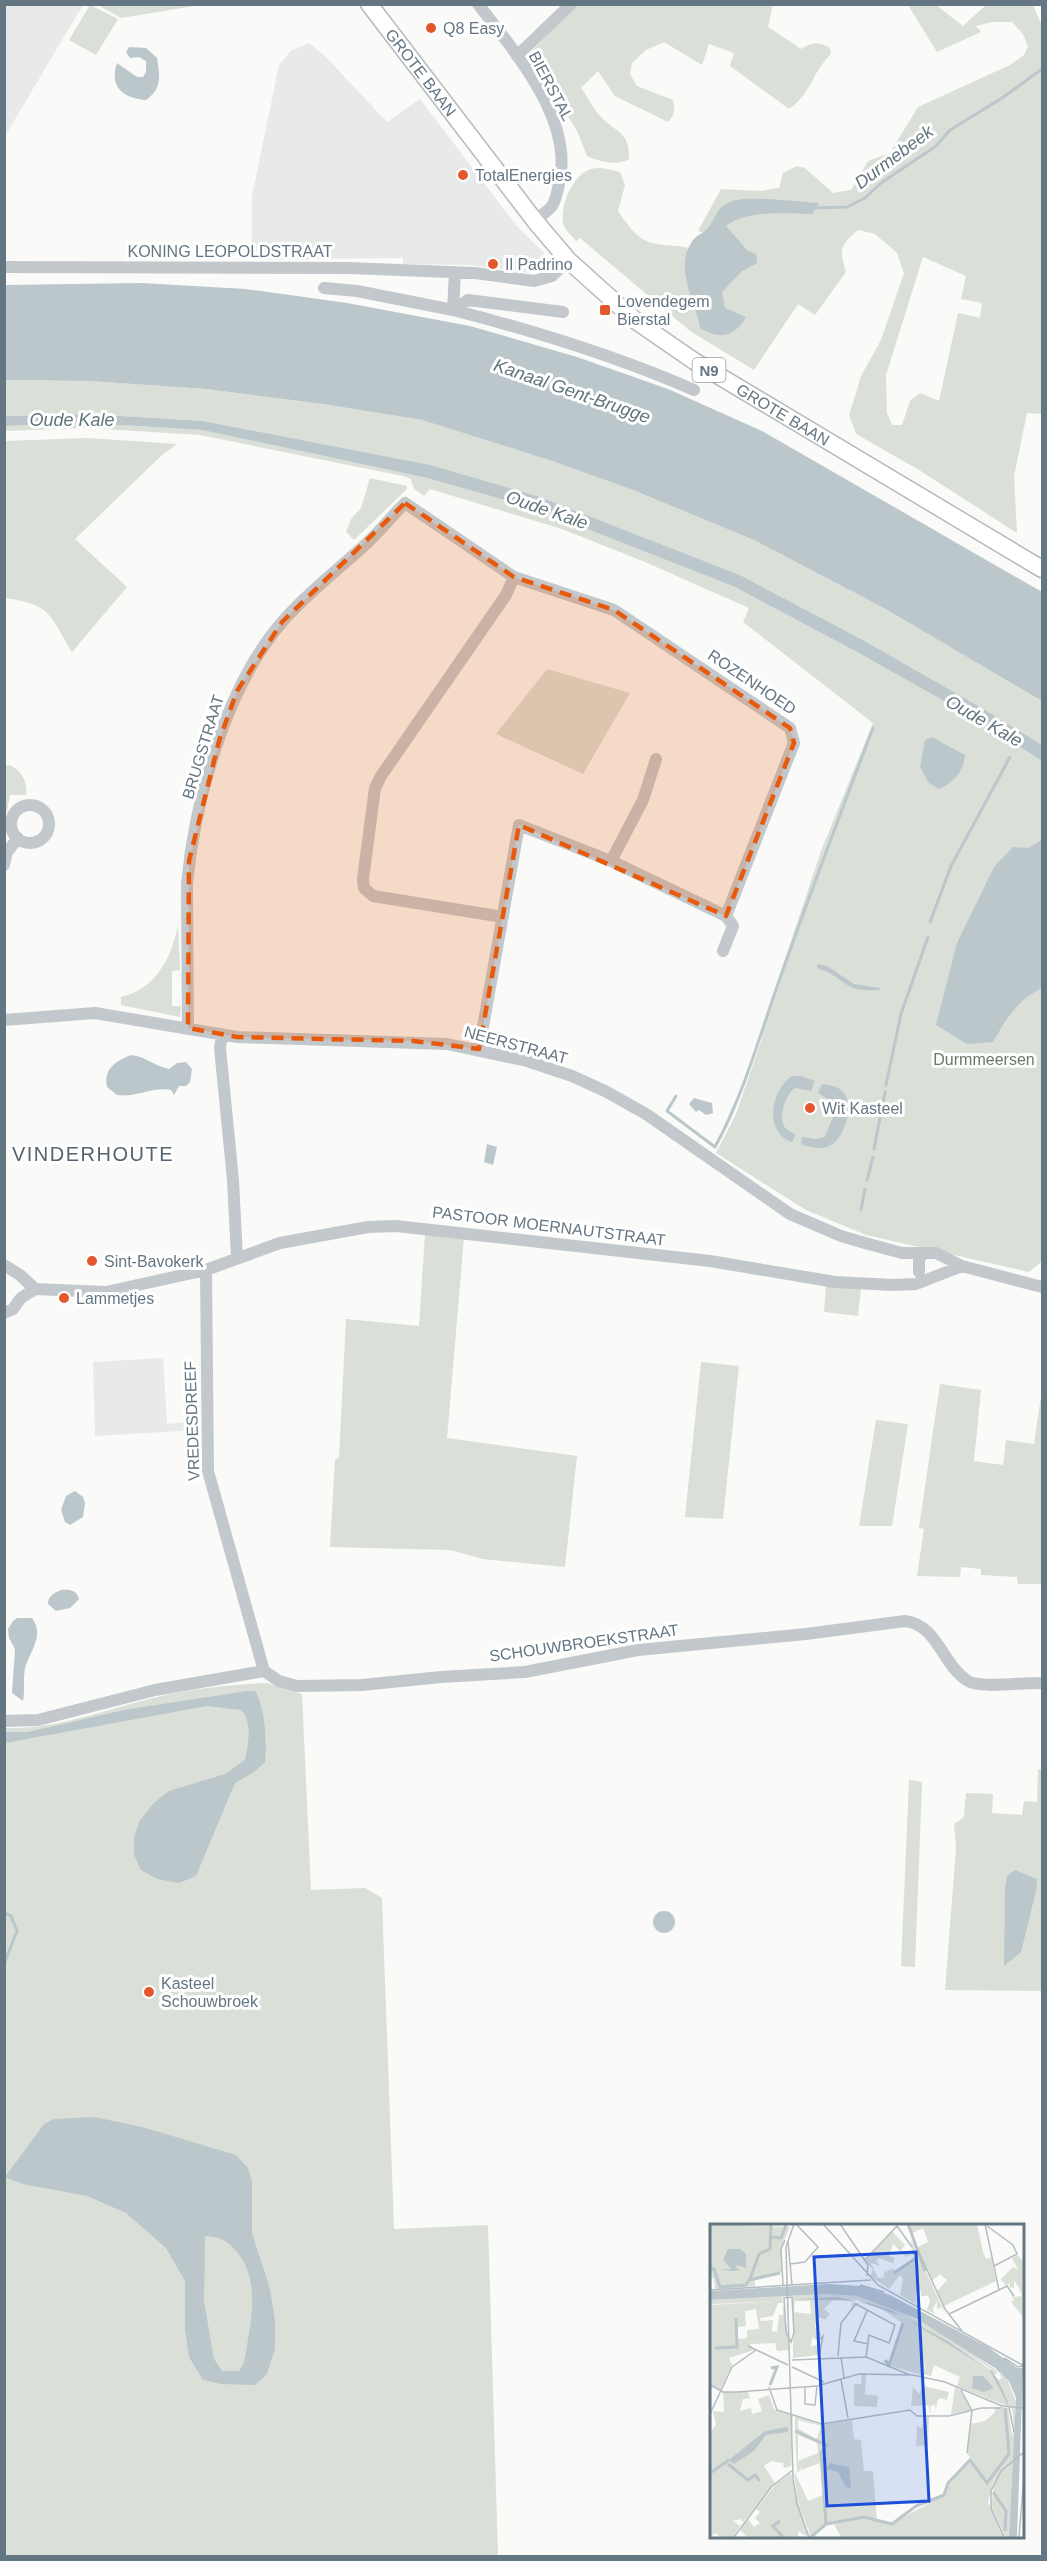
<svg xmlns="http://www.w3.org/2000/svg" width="1047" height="2561" font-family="Helvetica,sans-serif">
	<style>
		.built { fill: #e8e9e9 }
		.green { fill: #dadfd7; fill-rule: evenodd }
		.water { fill: #bbc7cb; fill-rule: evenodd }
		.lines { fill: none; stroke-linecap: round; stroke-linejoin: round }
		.stream { stroke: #bbc7cb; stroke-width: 3 }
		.major-casing { stroke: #b5babe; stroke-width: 19 }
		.minor { stroke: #c3c8cc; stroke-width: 12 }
		.major { stroke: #fff; stroke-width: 16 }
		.marked { fill: #e8590c; fill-opacity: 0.2; stroke: #e8590c; stroke-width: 4.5; stroke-dasharray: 12 8; stroke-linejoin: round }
		.poi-dot { fill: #e4572e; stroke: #fff; stroke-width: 2 }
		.labels { text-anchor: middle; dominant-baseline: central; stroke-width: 6; stroke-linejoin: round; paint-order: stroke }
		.shield { fill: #fff; stroke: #939fa8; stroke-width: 1.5 }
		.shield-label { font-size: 15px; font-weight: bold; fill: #657683 }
		.poi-label { font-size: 16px; fill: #657683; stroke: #fff; text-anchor: start }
		.street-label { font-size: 16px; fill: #657683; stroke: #fff }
		.park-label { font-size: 16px; fill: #687a64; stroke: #fff }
		.water-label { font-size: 18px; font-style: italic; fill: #60757c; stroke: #fff }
		.quarter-label { font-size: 20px; letter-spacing: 1.5px; fill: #57646e; stroke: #fff }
		.inset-river { fill: none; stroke: #bbc7cb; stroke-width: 3 }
		.inset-road { fill: none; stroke: #b5bdc2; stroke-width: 1.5 }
		.view { fill: #1d4ed8; fill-opacity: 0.15; stroke: #1d4ed8; stroke-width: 3 }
		.inset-edge { fill: none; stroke: #657683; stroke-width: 3 }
	</style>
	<rect width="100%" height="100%" fill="#fafaf8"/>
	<path class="built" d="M5 4 83 5 5 136 4 5Z
		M309 43 324 55 387 122 420 99 516 225 543 252 545 258 538 271 531 273 470 265 403 264V258L252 260V196L279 65 291 51Z
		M163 1358 167 1424 200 1421V1430L95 1436 93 1362Z"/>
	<path class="green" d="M578 4 773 5 768 27 801 49C813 42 818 41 830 48L831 54C812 72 812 93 789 109L730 66 734 53 709 44 702 65 664 42 646 50 632 63 630 74 637 86 673 100C675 110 675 114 668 122L615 96 598 71 581 88C588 97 593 109 601 117 616 133 630 131 629 159 616 166 601 162 587 156L578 133 549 84 528 63V55Z
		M90 5 118 19 96 55 69 40Z
		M98 5H200L121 18Z
		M908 5H936L963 26 986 5H1033L1042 26V414L1027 413 1014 476 1017 533 919 470 856 434 849 415 857 390 861 376 881 340 904 273 897 253 875 234 858 230C840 245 839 250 846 272L815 315 798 304 754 370 690 331 580 238 576 241C572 236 566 231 564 226 558 208 573 174 591 169 601 166 611 170 620 172L625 185 618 211C642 246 645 243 686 247L690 252 716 235 698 231 721 189 761 191 779 188 783 173 797 166 805 168 833 193 851 190 868 161 890 153 918 107 1010 65 1024 55 1028 47 1023 34 1012 22H992L976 26 981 32 937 52ZM923 257 966 276 961 299 982 303 980 318 958 313 939 401 920 393 910 401 902 425H892L887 413 886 375Z
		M4 380 89 381 206 389 323 404 422 420 552 461 633 490 756 541 882 607 1042 701V745L987 711 863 640 740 575 540 497 431 465 203 421 88 414 5 416Z
		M88 423 202 430 427 478 536 509 735 587 857 652 981 722 1042 761V1261L1029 1272 866 1235 806 1210 716 1153 736 1114 761 1041 768 1010 821 851 873 723 743 622 749 608 645 562 562 529 430 489 424 496 414 489 411 479 403 476 200 435 87 428 5 431 4 426Z
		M87 438 177 444 161 456 75 539 127 587 72 652C49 614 52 605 5 598V441Z
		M370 478 407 486V489L354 540 346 532 351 519 361 508Z
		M547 669 630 693 583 774 496 734Z
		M10 765C21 771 28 781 26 795H10L5 820V766Z
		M178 926 180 970 172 971V1006H181L180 1017 121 1005V997C156 989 171 958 178 926Z
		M425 1234 464 1238 447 1438 577 1456 565 1567 483 1559 450 1550 330 1547 335 1459 339 1458 346 1319 419 1326Z
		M826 1286 861 1288 858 1316 824 1312Z
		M701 1362 739 1366 723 1519 685 1517Z
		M940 1384 981 1390 974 1461 1003 1465 1006 1440 1034 1444 1042 1390V1584H1018L1017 1577 981 1575V1569L961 1567 960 1577 917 1576 924 1529 919 1528Z
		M876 1420 908 1424 892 1526H859Z
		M267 1683 302 1694 311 1890 365 1888 382 1898 394 2229 488 2225 498 2556H5V1728C55 1730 104 1710 153 1698 190 1689 228 1685 267 1683Z
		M1038 1769 1042 1770V1991L945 1990 956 1848 954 1824 964 1817 966 1793 993 1794 992 1813 1022 1815 1024 1801 1037 1802Z
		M909 1780 922 1782 915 1967 901 1966Z"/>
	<path class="water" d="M129 47 146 48 157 58C160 76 162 89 146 100 123 98 109 87 117 63L137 77H143L146 72V61L139 57 130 58 126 52Z
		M768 199 819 203 812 214C785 214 748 209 726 226L748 251 756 254 757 263 742 271 722 292 725 308 746 317C735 337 719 340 700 328 695 299 673 268 693 240 697 235 704 233 708 228 712 223 715 215 720 209 730 196 753 199 768 199Z
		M141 283 246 289 347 303 470 326 577 357 668 389 762 431 1042 592V701L882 607 756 541 633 490 552 461 422 420 323 404 206 389 89 381 5 380V285Z
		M88 414 203 421 431 465 540 497 740 575 863 640 987 711 1042 745V761L981 722 857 652 735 587 536 509 427 478 202 430 88 423 5 426V416Z
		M932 737 965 755C964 771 953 783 939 789L929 783 920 767 925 740Z
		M1042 840V988C1017 1000 1006 1019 993 1042L967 1044 936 1025 957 943 994 867 1013 847 1028 848Z
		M818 964 827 966 854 984 880 988V990C841 993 847 977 817 968Z
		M131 1055C147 1057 154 1066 169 1069L177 1063 186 1062 192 1069 190 1082 186 1086H179L174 1095 171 1090C152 1086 136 1098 117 1095L107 1087C103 1069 116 1061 131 1055Z
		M792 1076H801L815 1081 811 1091 795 1088C786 1094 778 1116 784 1126 786 1130 792 1132 796 1135L792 1142C763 1133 771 1089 792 1076Z
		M822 1084C829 1085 838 1086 843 1092 855 1105 844 1140 829 1146 820 1150 810 1147 801 1144L802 1137 816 1139 825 1137 836 1109 834 1103 818 1093Z
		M694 1098 712 1103 713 1113 706 1115 699 1110 696 1112 689 1104Z
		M487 1144 497 1147 493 1165 484 1162Z
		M75 1491 83 1497 85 1503 83 1517 70 1525 65 1522 61 1510 66 1496Z
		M61 1590C69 1589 77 1590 79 1599L70 1608 56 1611 48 1604C48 1596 54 1593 61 1590Z
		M17 1618H32C45 1635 30 1651 25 1668 23 1679 25 1691 23 1701L12 1693 15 1649 9 1638 8 1629 13 1621Z
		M247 1691H255C265 1706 267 1744 265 1762L254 1772 235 1783 196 1876 179 1883 157 1879 141 1870 134 1855V1837L140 1820 154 1803 169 1791 225 1774 245 1760C248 1746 253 1721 241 1710L207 1706 5 1743V1732H28L124 1710Z
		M1015 1870 1037 1879 1036 1891 1021 1952 1004 1966 1005 1888 1007 1876Z
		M653 1922a11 11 0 1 1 22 0a11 11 0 1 1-22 0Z
		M94 2117 142 2127 236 2155 248 2168 252 2181V2233L270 2289 275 2321V2349L267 2374 255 2385 221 2384 203 2380 189 2357 185 2329V2281L166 2248 126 2213 87 2196 23 2184 5 2177 44 2124 54 2119ZM205 2236C220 2237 227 2240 237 2252 262 2282 250 2326 244 2363L239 2371H222L214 2359 204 2301Z"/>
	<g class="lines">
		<path class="stream" d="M813 208 847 207 865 198 881 183 936 146 950 130 1002 98 1042 69
			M930 922 951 866 1010 757
			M886 1085 901 1014 928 937
			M676 1096 667 1111 715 1147C744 1094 759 1037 779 981 809 896 841 812 873 728
			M874 1149 885 1092
			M867 1180 873 1157
			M861 1210 865 1189
			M4 1913 11 1916 17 1931 4 1964"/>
		<g class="major-casing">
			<g id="major">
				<path id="s1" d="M369 4 535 221 568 260 636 321 694 361 1042 569"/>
			</g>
		</g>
		<path class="minor" d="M478 4C514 51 572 117 560 179 558 188 557 198 552 206 547 212 540 216 535 221
			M517 56 571 4
			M4 267 349 268 475 273 534 281 552 276 568 260
			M324 288 357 291 453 310 455 272
			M453 310C535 331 616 356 694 390
			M453 310 468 300 563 312
			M11 824a19 19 0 1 1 38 0a19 19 0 1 1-38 0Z
			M611 861 643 800 656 759
			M4 865 7 852 18 838
			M503 917 373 896 364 888 363 879 375 788 381 776 506 595 514 577
			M723 951 733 926 726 916
			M4 1020 95 1013 237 1037 447 1044 527 1061 572 1076 607 1092 646 1114 790 1214 841 1236 865 1243 902 1253H936L962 1266 1042 1287
			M188 1028 187 884C195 799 226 686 283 621 308 592 339 569 367 543 380 531 392 516 405 503L514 577 614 610 790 728 794 743 726 916 611 861 519 825 479 1049
			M222 1035 220 1048 233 1180 237 1258
			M4 1265 20 1275 35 1289
			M206 1270 208 1471 264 1671
			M919 1272V1260L922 1254
			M4 1313 13 1309 21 1298 35 1289 106 1292 206 1270 280 1243 368 1227 396 1226 710 1261 835 1282 893 1285 916 1284 962 1266
			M264 1671 279 1681 297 1686 362 1685 441 1677 525 1672 638 1650 806 1634 905 1621C938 1625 942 1665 968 1681 981 1689 1025 1682 1042 1683
			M4 1721 38 1720 155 1690 264 1671"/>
		<use href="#major" class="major"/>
	</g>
	<path class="marked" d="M405 503 514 577 614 610 790 728 794 743 726 916 519 825 479 1049 414 1041 237 1037 188 1028 189 861 219 741 237 691 282 622Z"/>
	<g class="poi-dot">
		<circle cx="431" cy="28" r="6"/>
		<circle cx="463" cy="175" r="6"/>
		<circle cx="493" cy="264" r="6"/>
		<rect x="599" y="304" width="12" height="12" rx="3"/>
		<circle cx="810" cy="1108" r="6"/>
		<circle cx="92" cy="1261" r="6"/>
		<circle cx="64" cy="1298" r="6"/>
		<circle cx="149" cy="1992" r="6"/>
	</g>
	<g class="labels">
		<rect class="shield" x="692.5" y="358" width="33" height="24" rx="4.5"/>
		<g class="shield-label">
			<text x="709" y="370">N9</text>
		</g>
		<g class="poi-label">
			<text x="443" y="28">Q8 Easy</text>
			<text x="475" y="175">TotalEnergies</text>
			<text x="505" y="264">Il Padrino</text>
			<text x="617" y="301">Lovendegem<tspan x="617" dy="18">Bierstal</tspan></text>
			<text x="822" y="1108">Wit Kasteel</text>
			<text x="104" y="1261">Sint-Bavokerk</text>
			<text x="76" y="1298">Lammetjes</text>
			<text x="161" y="1983">Kasteel<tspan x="161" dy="18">Schouwbroek</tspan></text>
		</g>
		<g class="street-label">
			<text stroke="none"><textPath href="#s1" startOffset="86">GROTE BAAN</textPath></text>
			<text transform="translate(551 86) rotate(62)">BIERSTAL</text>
			<text x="230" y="251">KONING LEOPOLDSTRAAT</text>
			<text stroke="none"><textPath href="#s1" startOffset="590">GROTE BAAN</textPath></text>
			<text transform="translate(752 682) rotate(34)">ROZENHOED</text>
			<text transform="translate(203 747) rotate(-73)">BRUGSTRAAT</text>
			<text transform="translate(516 1045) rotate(15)">NEERSTRAAT</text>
			<text transform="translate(549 1226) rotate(7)">PASTOOR MOERNAUTSTRAAT</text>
			<text transform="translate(192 1421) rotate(-92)">VREDESDREEF</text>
			<text transform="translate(584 1643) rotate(-8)">SCHOUWBROEKSTRAAT</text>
		</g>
		<g class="park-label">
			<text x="984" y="1059">Durmmeersen</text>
		</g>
		<g class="water-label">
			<text transform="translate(894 157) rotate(-37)">Durmebeek</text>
			<text transform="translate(572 391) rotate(19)">Kanaal Gent-Brugge</text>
			<text x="72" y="420">Oude Kale</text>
			<text transform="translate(547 510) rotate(19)">Oude Kale</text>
			<text transform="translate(984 721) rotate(30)">Oude Kale</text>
		</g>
		<g class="quarter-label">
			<text x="93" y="1154">VINDERHOUTE</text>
		</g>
	</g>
	<g transform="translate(710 2224)">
		<rect width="314" height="314" fill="#fafaf8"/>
		<path d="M0 0 80 3 71 23 72 48 45 56V62L5 65 4 54H0ZM200 0H267L273 28 276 35 281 33 286 57 234 82 227 67 237 56 230 50 222 57 206 24 218 18 213 4 202 9ZM182 7 195 21 191 26 198 31 202 26 201 16 236 91 231 83 227 85V77L223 85 225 90 217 86 220 76 218 72H211V66L206 68V80L190 71 193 55 190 51 179 65 160 52 163 46 156 37ZM183 20 196 33 203 30 204 33 188 47 182 45 175 48 173 52 177 53 168 54 161 39 170 42 166 37 169 34 183 39 185 34 179 32ZM308 31 313 38V93L301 78 304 76 298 65 304 73 312 72 309 64 304 56V64L299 63 300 59 296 62 291 55 303 43 308 45 302 34ZM115 70 147 72 180 82 240 114 297 154 306 178 299 313H295L281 281 286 251 278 278 294 313H131L124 300 110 303 101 313 88 278 84 247 98 277 113 271 110 239 91 246 90 243V246L87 249 85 209 110 219 106 217 111 202 88 196V204L106 215 85 206V192L111 201 142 196 144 215 151 216 154 247H163L167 296 181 300 234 271 240 257 261 235 257 229 261 200 275 197 285 188V183H291L298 184 302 212 304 203 302 184 247 162 250 153 224 141 221 152 213 150 217 134 211 151 180 142 192 99 170 84 149 79 141 84 143 77 126 75 100 76 124 75 114 85 120 90 115 96 107 92 105 103 111 110 108 117 102 113 101 123 108 120V131L83 134V72L72 73 80 126 67 127 65 119 40 120 37 116 44 126 19 134 22 141 10 166 0 161V81L71 77 0 80V76ZM126 74 148 76 179 85 238 117 280 144 285 151 288 147 295 152 289 150 292 154 288 156 295 173 279 145 237 118 179 86ZM100 77 101 90 84 88 85 77ZM68 79H73V91H69L67 108 62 107 63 96 51 97 50 94 63 92ZM46 85 49 105 37 106V114L27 115 28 103 36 102 35 87ZM88 211 107 219 108 229 88 237ZM152 151H156L155 170 168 172 167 183 144 182V160H151ZM213 162 239 168 237 176 230 174 227 178 226 187 225 181 220 182 221 191 218 181 201 182 203 163 209 170ZM245 163 250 166 261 186 241 190ZM13 168H38L40 174 33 175 30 187 41 184 42 190 52 187 48 175 59 171 64 185 83 192 81 242 74 244 73 239 61 237 54 242 65 259 33 298 30 295 23 297 30 302 23 313H10L6 309 0 313V208L6 201 3 187 14 188ZM219 192 218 221 206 222 207 202 212 204 214 193ZM81 249 98 313 88 307V313H37L30 306 38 295 44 303 50 299 45 294 50 288 46 285 66 260Z" fill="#dadfd7" fill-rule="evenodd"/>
		<path d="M18 25H30L36 30V44L27 41 26 44 30 46 22 47 9 45H22L13 36ZM119 60 152 62 180 71 278 123 307 144H313L307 313H299L306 174 299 157 285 144 205 94 147 72 115 70 0 76V67ZM126 73 159 79 179 85 238 117 282 147 288 156 298 178V181L279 145 191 92 148 77 85 75ZM263 152H273L284 164 274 168 262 164ZM78 203V208L56 211 44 227 24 240 19 236 55 207ZM120 239 139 243 141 264 136 263 128 248 116 245Z" fill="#bbc7cb"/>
		<path class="inset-river" d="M198 0 215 47M61 13 71 14 76 1M0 44 4 45 10 63 36 61 39 56 70 49M184 49 206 34M40 55 49 30 60 25 61 0M5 124 27 123 26 94M175 136 179 141 193 99M60 161 67 143 61 144M85 207 116 221 111 229 116 300 154 293 182 300 206 282 234 271 238 259 260 236 277 259 299 230 295 184M18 240 38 256 45 251 50 257M0 249 19 236M283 268 296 287 295 307M70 297 63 302 73 313M101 313 115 301"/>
		<path class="inset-road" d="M84 0 76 23 83 253 87 280 99 313M113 0 168 61 314 142M130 0 158 41 157 52M277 2 303 21M78 17 82 61M204 18 235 85 252 107M155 36 187 2 202 23M80 40 95 38 108 23 86 0M284 42 307 30 303 21M73 61 71 25 75 16M150 61 174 68M0 66 161 56M289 66 297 62 304 72M82 73 84 109 81 118 76 108 74 74ZM157 87 144 117 158 120M239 90 289 66 275 0M38 122 78 141M109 132 113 112 110 115M128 132 131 99 146 80 185 101 179 119 159 111 156 133M131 133 134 154M294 134 308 143 314 142M82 136 156 133 200 151M82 143 114 158M203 151 235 158 292 182 314 184M131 156 138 194M0 161 13 168H26L107 162 149 150 204 151M95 162V180L105 181 107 162M59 163 67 186 112 200 200 186 207 192H239L271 184H291M251 166 262 187 257 229M299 183 304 208M0 190 22 143 46 126M24 313 62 262 83 246M294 313 281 284V267L291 247 314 228M309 313 314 252"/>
		<path class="view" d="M206 28 219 277 117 282 104 33Z"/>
		<rect width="314" height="314" class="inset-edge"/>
	</g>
	<rect width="1047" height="2561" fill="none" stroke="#657683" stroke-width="12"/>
</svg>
